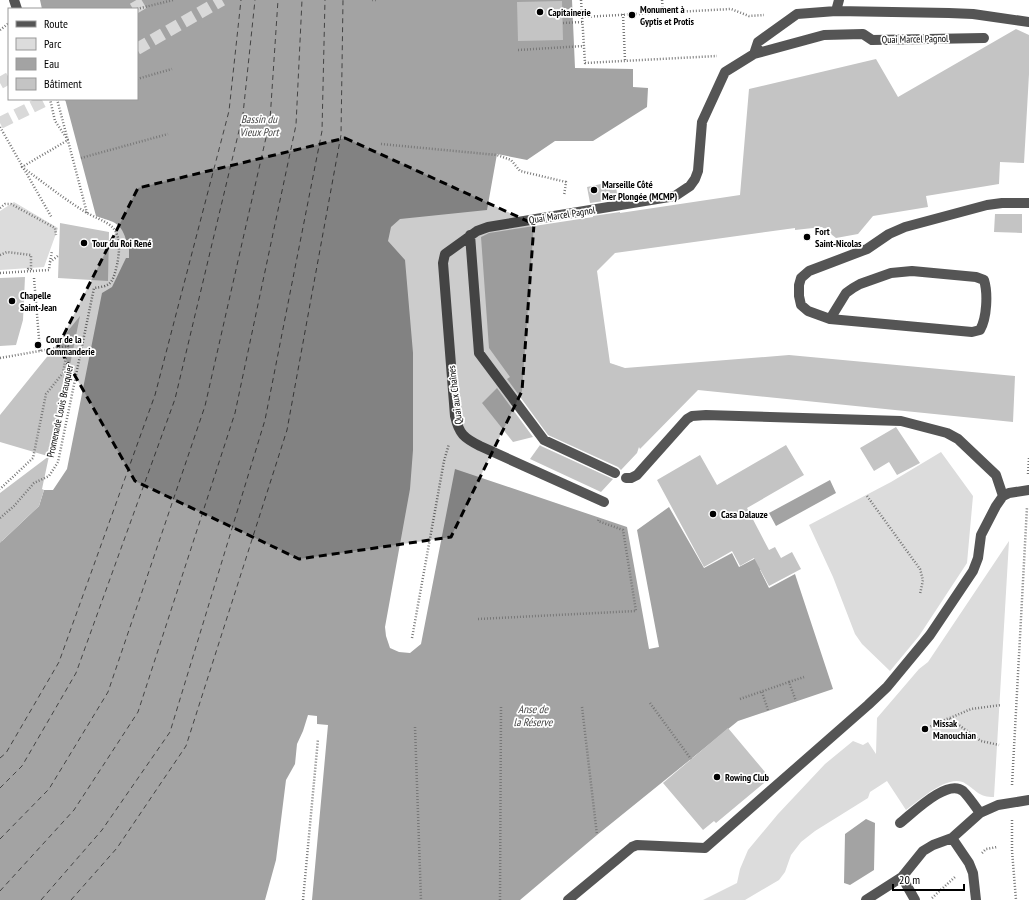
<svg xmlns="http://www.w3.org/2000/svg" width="1029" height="900" font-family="'PT Sans Narrow',sans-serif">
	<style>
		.green { fill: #dcdcdc }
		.water { fill: #a3a3a3 }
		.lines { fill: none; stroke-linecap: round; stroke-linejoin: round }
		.ferry { stroke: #444; stroke-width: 1; stroke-dasharray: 5 4; stroke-linecap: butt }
		.building { fill: #c4c4c4 }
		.highway-tunnel { stroke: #d9d9d9; stroke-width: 12; stroke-dasharray: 12 6; stroke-linecap: butt }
		.path { stroke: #777; stroke-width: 2.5; stroke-dasharray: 1 2; stroke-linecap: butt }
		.minor { stroke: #555; stroke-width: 10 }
		.marked { fill: #000; fill-opacity: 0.2; stroke: #000; stroke-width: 3; stroke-dasharray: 8 5; stroke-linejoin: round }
		.poi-dot { fill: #000; stroke: #fff; stroke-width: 1.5 }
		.labels { text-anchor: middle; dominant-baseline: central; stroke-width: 3.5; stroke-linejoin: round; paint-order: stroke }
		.poi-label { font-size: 10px; font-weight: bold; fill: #000; stroke: #fff; text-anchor: start }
		.street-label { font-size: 10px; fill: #000; stroke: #fff }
		.water-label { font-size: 11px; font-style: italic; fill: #444; stroke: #fff }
	</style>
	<rect width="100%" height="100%" fill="#fff"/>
	<path class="green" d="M14 202 58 228 44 267 0 270V211Z
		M941 452 973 496 967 563 919 636 890 671 862 644 855 634 833 577 809 525 891 482Z
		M1009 541 994 797C979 797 977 791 966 784 950 772 920 800 906 810L887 781 870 792 868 798 815 831 801 842 791 855 785 872 779 880 745 900H703L737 883 740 869 748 850 778 814 825 764 853 741 863 745 868 742 876 754 877 718 919 669 928 662Z"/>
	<path class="water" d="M40 0H572L575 68 633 69V87L648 88 647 107 593 141H555L527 160 497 154 487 210 400 219 391 227 388 241 405 260 413 353V450L410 489 385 627 386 636 390 648 399 652 410 653 421 644 455 469 627 527 649 649 659 647 637 530 669 507 704 568 732 553 739 567 756 558 762 569 760 570 769 588 795 574 833 689 738 721 597 835 520 900H312L328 725 317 724V716L308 715 303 731 297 744 295 764 286 780 276 860 265 900H0V541H2L39 506 44 490H53L67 469 102 293 112 287 126 258H129V243H127C121 221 115 223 96 216L65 99H137V9H42Z
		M830 480 836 493 776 526 769 513Z
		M866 819 875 823 874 870 850 885 844 883 845 834Z"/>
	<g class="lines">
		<path class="ferry" d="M0 758 6 753 59 662 155 395 229 111 241 0
			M0 788 22 766 76 673 175 399 243 114 255 0
			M0 839 49 789 108 692 205 406 270 120 278 0
			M0 891 74 810 138 712 235 413 296 125 302 0
			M41 900 102 830 170 732 265 420 322 131 325 0
			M71 900 117 848 186 746 287 430 341 135 343 0"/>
	</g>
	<path class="building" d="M562 1 563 40 518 41 517 2Z
		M1016 29 1029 35V74L1024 163 1000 162 999 184 926 196 928 207 873 216 858 234 836 238 822 227 795 230V228L615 253 597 271 610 363 625 368 789 355 1015 376 1013 422 698 390 640 449 639 447 637 453 621 470 618 467 548 435 507 379 510 377 489 348 481 237 489 233 593 217V216L620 212V213L740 195 749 89 876 59 898 97Z
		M615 181 618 199 590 203 587 187Z
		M995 214H1022V233L994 232Z
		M60 223 109 232 108 281 58 278Z
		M25 277 23 320 16 345 0 346V278Z
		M80 316 51 457 0 442V415Z
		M497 388 533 437 513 442 482 403Z
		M896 427 920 463 897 475 889 462 874 471 860 448Z
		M540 445 541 446 613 479 601 492 530 459Z
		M786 445 804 475 747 508 769 550 775 547 781 558 792 552 801 569 769 586 754 558 740 566 732 551 704 567 657 480 700 455 717 485Z
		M49 456 42 489 44 490 39 506 0 543V493Z
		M728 728 770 778 716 823 714 821 703 830 663 783Z"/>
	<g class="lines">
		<path class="highway-tunnel" d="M133 9 148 0
			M137 49 222 0
			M0 83 9 78
			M0 123 48 99"/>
		<path class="path" d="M372 0H376
			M581 0 585 63 717 56
			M662 0 663 12
			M137 9 173 0
			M623 14 625 60
			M582 17 731 9 749 16 764 15
			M563 23 582 22
			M0 30 9 23
			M518 50 584 46
			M137 79 172 69
			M57 99 87 213
			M65 99H66
			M0 127 52 218
			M381 144 497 155 511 160 520 171 566 182 564 196
			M81 158 168 134
			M0 208 5 204H11L55 228 56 235
			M0 255 7 252 31 255V269H28V271
			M50 262 52 251
			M0 273 49 270 50 262 59 255
			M34 278 40 351
			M0 358 68 346 63 373 46 394 33 458 0 489
			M1028 474 1029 458
			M867 496 920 569 923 580 920 594
			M0 518 14 506 34 483 49 476 58 462 94 288C109 286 112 285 116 269 119 258 122 237 113 228 108 222 94 217 87 213 64 199 43 182 22 167L68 140 55 121 50 99
			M478 619 636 611 623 530 598 521 599 518
			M412 638 444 461 449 444
			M789 682 804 677
			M762 692 768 710
			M740 699 789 682 796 701
			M650 703 691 759
			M582 707 597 835
			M950 718 971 709 1001 705
			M415 727 421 900
			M925 729 949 718 981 741 999 745
			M1012 785 1027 507
			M1012 820V851L1016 900
			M982 853 986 849 997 847
			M932 898 956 876
			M303 900 318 739
			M500 900 501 707"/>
		<path class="minor" d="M14 0 17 9
			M836 11 839 0
			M754 54 758 42 797 14 836 11 949 13 973 14 1029 22
			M470 235 479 353 544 440 615 473
			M830 319 846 293 853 288 860 284 891 273 912 271 976 277 984 280C988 293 987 318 980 330L972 332 830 319 808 311 801 305 799 296V285L801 278 809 271 867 249 889 234 905 227 987 205 1002 203H1029
			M626 478H631L637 475 687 419 692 416 706 415 901 421 947 433 958 439 996 475 1003 496
			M604 502 480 446C464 438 459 434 455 416L443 263 445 254 477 231 488 227 675 196 690 186 695 179 698 171 702 122 725 72 754 54 824 35 863 34 872 40 984 38
			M900 823C912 814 947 778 963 791 969 797 975 806 980 813
			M952 838 969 863 973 873 976 900
			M902 877 915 900
			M568 900 632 847 637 845 705 848 868 705 887 687 930 635 973 571 978 558 981 535 996 506 1003 496 1009 493 1029 490
			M866 900 902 877 923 851 933 845 952 838 980 813 998 805 1029 800"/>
	</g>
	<path class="marked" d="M345 138 534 224 522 391 451 537 299 559 135 481 58 346 138 188Z"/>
	<g class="poi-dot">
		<circle cx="540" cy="12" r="4"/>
		<circle cx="632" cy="15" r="4"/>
		<circle cx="594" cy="190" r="4"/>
		<circle cx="807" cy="237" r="4"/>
		<circle cx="84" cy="243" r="4"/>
		<circle cx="12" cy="301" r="4"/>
		<circle cx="38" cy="345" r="4"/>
		<circle cx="713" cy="514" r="4"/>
		<circle cx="925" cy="729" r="4"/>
		<circle cx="717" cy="777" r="4"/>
	</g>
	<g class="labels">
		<g class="poi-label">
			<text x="640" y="9">Monument à<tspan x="640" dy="12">Gyptis et Protis</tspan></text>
			<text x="548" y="12">Capitainerie</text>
			<text x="602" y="184">Marseille Côté<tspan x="602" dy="12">Mer Plongée (MCMP)</tspan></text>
			<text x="815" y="231">Fort<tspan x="815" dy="12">Saint-Nicolas</tspan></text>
			<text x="92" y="243">Tour du Roi René</text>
			<text x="20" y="295">Chapelle<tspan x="20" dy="12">Saint-Jean</tspan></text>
			<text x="46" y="339">Cour de la<tspan x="46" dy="12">Commanderie</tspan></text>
			<text x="721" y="514">Casa Dalauze</text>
			<text x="933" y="723">Missak<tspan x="933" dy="12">Manouchian</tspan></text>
			<text x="725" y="777">Rowing Club</text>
		</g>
		<g class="street-label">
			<text transform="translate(915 39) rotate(-1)">Quai Marcel Pagnol</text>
			<text transform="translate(562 215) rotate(-9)">Quai Marcel Pagnol</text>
			<text transform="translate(455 395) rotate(-97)">Quai aux Chaînes</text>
			<text transform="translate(60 411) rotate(-78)">Promenade Louis Brauquier</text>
		</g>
		<g class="water-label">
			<text x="259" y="119">Bassin du<tspan x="259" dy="13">Vieux Port</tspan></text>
			<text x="533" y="709">Anse de<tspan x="533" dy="13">la Réserve</tspan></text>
		</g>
	</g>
	<rect x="8" y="8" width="130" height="92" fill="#ffffff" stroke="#999999"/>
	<rect x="16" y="21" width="20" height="6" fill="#555555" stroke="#999999"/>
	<text x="44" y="28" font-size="12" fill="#000000">Route</text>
	<rect x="16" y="38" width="20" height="12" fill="#dcdcdc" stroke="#999999"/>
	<text x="44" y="48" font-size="12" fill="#000000">Parc</text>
	<rect x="16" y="58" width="20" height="12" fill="#a3a3a3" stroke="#999999"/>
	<text x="44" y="68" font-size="12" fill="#000000">Eau</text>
	<rect x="16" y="78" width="20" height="12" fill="#c4c4c4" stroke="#999999"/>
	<text x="44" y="88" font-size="12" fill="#000000">Bâtiment</text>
	<path d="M893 884v6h71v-6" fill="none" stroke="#000000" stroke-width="2"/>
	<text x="899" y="884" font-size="12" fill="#000000" stroke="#ffffff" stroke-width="3" paint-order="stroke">20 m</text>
</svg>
